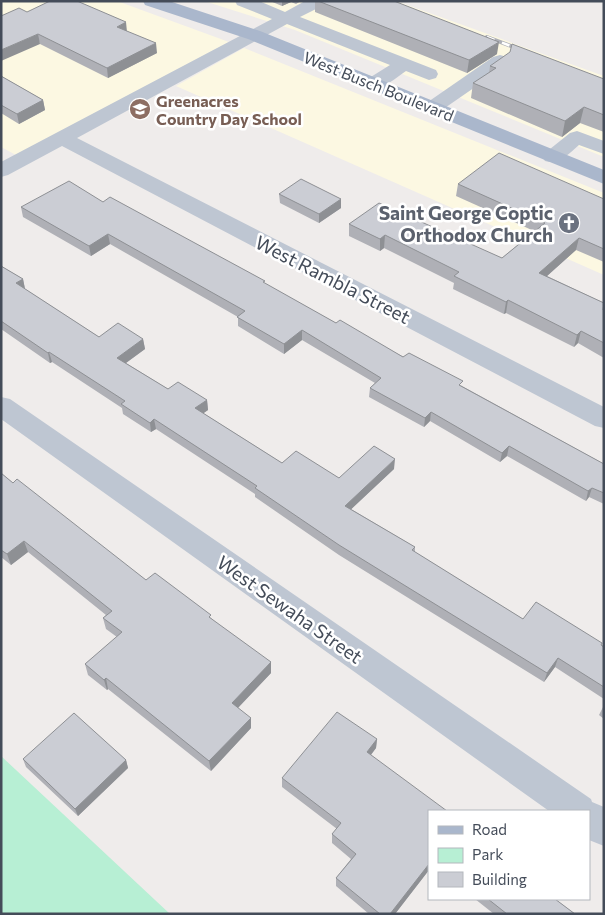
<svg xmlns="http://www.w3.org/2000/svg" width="605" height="915" font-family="Commissioner,sans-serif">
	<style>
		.commercial { fill: #fcf8e2 }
		.green { fill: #b7efd4 }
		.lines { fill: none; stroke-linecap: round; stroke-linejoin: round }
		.minor { fill: #bec6d2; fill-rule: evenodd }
		.major { fill: #aab7cc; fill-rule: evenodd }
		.rail-casing { stroke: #aeb0b7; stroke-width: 4 }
		.rail { stroke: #fff; stroke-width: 2.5; stroke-dasharray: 8; stroke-linecap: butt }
		.wall { fill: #afb0b6 }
		.shaded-wall { fill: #8e9094 }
		.building { fill: #cbcdd4; stroke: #8e9094 }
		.labels { text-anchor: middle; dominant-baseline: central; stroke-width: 5; stroke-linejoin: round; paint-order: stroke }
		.far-street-label { font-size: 16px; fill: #444c59; stroke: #fff }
		.far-education-label { font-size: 16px; font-weight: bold; fill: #785e54; stroke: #fff; text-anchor: start }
		.worship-label { font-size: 19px; font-weight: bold; fill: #5b616d; stroke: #fff; text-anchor: end }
		.street-label { font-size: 19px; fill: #444c59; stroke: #fff }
	</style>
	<rect width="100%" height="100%" fill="#efeceb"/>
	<path class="commercial" d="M1 1H117L229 42 16 155 1 147Z
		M204 1H396L604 76V157L295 30Z
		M244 48 604 193V275L176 86Z"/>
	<path class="green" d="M1 756 170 914H1Z"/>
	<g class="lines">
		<path class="minor" d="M235 1H259L285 12 305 1H326L324 5 300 17 436 70 438 74 436 78 429 80 406 71C394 79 381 92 366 88L364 84 366 80 390 65 287 24 77 138 604 407V428L595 426 62 146 8 175 1 177V162L272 19 237 5Z
			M500 55 507 57 509 61 507 65 439 112 432 114 425 112 422 108 425 104 493 57Z
			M577 131 604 141V154L579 145C568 154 560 165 545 161L542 157 545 153 570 133Z
			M1 397 10 399 591 799 592 802 604 807V846L589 840V811H549L1 419Z"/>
		<path class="major" d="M143 1H169L260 31 604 170V184L248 39 145 5Z"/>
		<g class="rail-casing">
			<path id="rail" d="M487 37 524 51"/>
		</g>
		<use href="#rail" class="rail"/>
	</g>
	<path class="wall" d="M270 1H301L296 4 291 2 282 6Z
		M315 1H394L497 54 467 73 315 12Z
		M27 12 127 31 157 53 108 78 40 44Z
		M490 66 604 79V132L580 123 562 137 471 98 473 83 489 73Z
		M1 76 43 100 45 110 19 124 1 113Z
		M458 184 604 199V262L576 250 547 276 604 303V358L578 343 574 347 506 313 504 314 453 289 454 283 384 248 380 251 349 236V224L502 258 534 231 456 196Z
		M279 194 341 199V208L319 223 280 203Z
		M103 202 265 284 336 323 462 386 604 464V504L589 497 586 501 507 456 500 462 430 421 424 427 369 397 370 388 375 383 302 340 284 354 238 326V317L110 244 91 256 23 217 21 207Z
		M1 266 23 279 25 289 99 337 143 339 145 349 126 363 168 389 207 400 208 410 203 413 282 463 339 478 394 469 351 509 415 547V552L523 619 604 647V699L555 667 544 682 339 555 255 497V494L156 429 151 432 123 414 122 408 52 362 50 363 1 329Z
		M1 473 13 483 146 580 211 618 271 673 238 708 251 728 211 771 108 689 107 690 88 675 85 664 117 637 106 629 103 618 106 615 28 552 11 565 1 557Z
		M604 705V719L599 715Z
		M377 739 376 748 371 755 429 811V870L395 914H369L336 886V878L351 859 332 843V834L337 829 282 787V778Z
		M23 759 126 760 128 768 78 816 26 767Z
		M475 899H555L575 914H494Z"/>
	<path class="shaded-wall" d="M282 1H291V2L282 6Z
		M126 22 127 32 117 27Z
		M38 34 40 44 1 61V50Z
		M499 42 497 54 467 73 469 60Z
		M156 43 157 53 108 78 107 68Z
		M43 100 45 110 19 124 17 114Z
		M584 107 580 123 562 137 565 121Z
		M341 199V208L319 223V214Z
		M108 234 110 244 91 256 89 246Z
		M385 235 384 248 380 251V239Z
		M579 238 576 250 537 285 539 273Z
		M23 279 25 289 16 283Z
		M508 300 506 313 504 314 506 302Z
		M302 330V340L284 354V344Z
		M581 331 578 343 574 347 577 335Z
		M143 339 145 349 119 368 117 358Z
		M49 352 52 362 50 363 48 353Z
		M207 400 208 410 197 418 195 408Z
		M431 412 430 421 424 427 425 418Z
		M154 419 156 429 151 432 150 423Z
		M509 446 507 456 500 462 502 453Z
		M395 459 394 469 344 516 345 506Z
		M592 488 589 497 586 501 588 491Z
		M24 541 28 552 11 565 7 554Z
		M558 658 555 667 544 682 547 673Z
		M271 662V673L233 713 232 703Z
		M106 678 108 689 107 690 104 680Z
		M251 718V728L211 771 209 761Z
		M377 739 376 748 366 761 367 752Z
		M126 760 128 768 78 816 75 809Z
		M429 864V870L395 914H390Z"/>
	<path class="building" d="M50 1H77L126 22 117 27 156 43 107 68 38 34 1 50V16L19 8 27 12Z
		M318 1H394L499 42 469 60Z
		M512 44 604 79V115L584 107 565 121 473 83 496 68 490 66 510 52Z
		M1 76 43 100 17 114 1 105Z
		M499 153 604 199V249L579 238 539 273 604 303 603 310H604V343L581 331 577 335 508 300 506 302 454 276 459 272 385 235 380 239 349 224 379 203 502 258 545 223 458 184Z
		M301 179 341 199 319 214 279 194Z
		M69 181 103 202 110 197 265 281 263 282 336 323 340 320 403 357 409 353 463 381 459 385 604 464V493L592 488 588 491 509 446 502 453 431 412 425 418 370 388 381 378 302 330 284 344 237 317 245 311 108 234 89 246 21 207Z
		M1 266 23 279 16 283 99 337 118 323 143 339 117 358 168 389 178 382 207 400 195 408 282 463 296 451 339 478 374 446 395 459 345 506 415 547 412 550 523 619 536 602 602 643 601 645 604 647V687L558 658 547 673 339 545 255 488 257 486 154 419 150 423 121 404 125 401 49 352 48 353 1 321Z
		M1 473 13 483 17 479 146 580 155 573 211 615 209 617 271 662 232 703 251 718 209 761 106 678 104 680 85 664 122 632 103 618 112 611 24 541 7 554 1 550Z
		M337 712 377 739 367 752 447 811H429V864L390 914H380L336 878 356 854 332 834 341 823 282 778Z
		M74 713 126 760 75 809 23 759Z
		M488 899H555L575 914H507Z"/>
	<defs>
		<g id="school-disc" transform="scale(1.125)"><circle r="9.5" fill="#8d6e63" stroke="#fff"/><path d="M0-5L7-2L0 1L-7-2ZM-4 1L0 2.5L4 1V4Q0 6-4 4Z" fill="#fff"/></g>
		<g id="church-disc" transform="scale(1.125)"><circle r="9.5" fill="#6b7280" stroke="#fff"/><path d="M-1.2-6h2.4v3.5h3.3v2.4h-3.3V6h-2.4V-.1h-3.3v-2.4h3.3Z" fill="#fff"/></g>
	</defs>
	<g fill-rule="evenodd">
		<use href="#school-disc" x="140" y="109"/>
		<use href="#church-disc" x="569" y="223"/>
	</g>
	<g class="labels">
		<g class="far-street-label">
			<text transform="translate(379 86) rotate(22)">West Busch Boulevard</text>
		</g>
		<g class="far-education-label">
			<text x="156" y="100">Greenacres<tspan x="156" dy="18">Country Day School</tspan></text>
		</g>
		<g class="worship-label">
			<text x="553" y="212">Saint George Coptic<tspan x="553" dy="22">Orthodox Church</tspan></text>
		</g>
		<g class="street-label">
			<text transform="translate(333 279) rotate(27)">West Rambla Street</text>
			<text transform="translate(290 609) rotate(35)">West Sewaha Street</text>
		</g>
	</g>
	<rect width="605" height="915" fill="none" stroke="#444c59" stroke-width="5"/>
	<rect x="428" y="810" width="162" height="90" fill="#ffffff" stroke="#b4b7bd"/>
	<rect x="438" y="826" width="25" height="8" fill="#aab7cc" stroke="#b4b7bd"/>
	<text x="472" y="835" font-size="15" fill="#444c59">Road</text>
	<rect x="438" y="848" width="25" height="15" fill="#b7efd4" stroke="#b4b7bd"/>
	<text x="472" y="860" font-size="15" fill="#444c59">Park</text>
	<rect x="438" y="872" width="25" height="15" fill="#cbcdd4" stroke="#b4b7bd"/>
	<text x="472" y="885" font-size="15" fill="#444c59">Building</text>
</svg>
